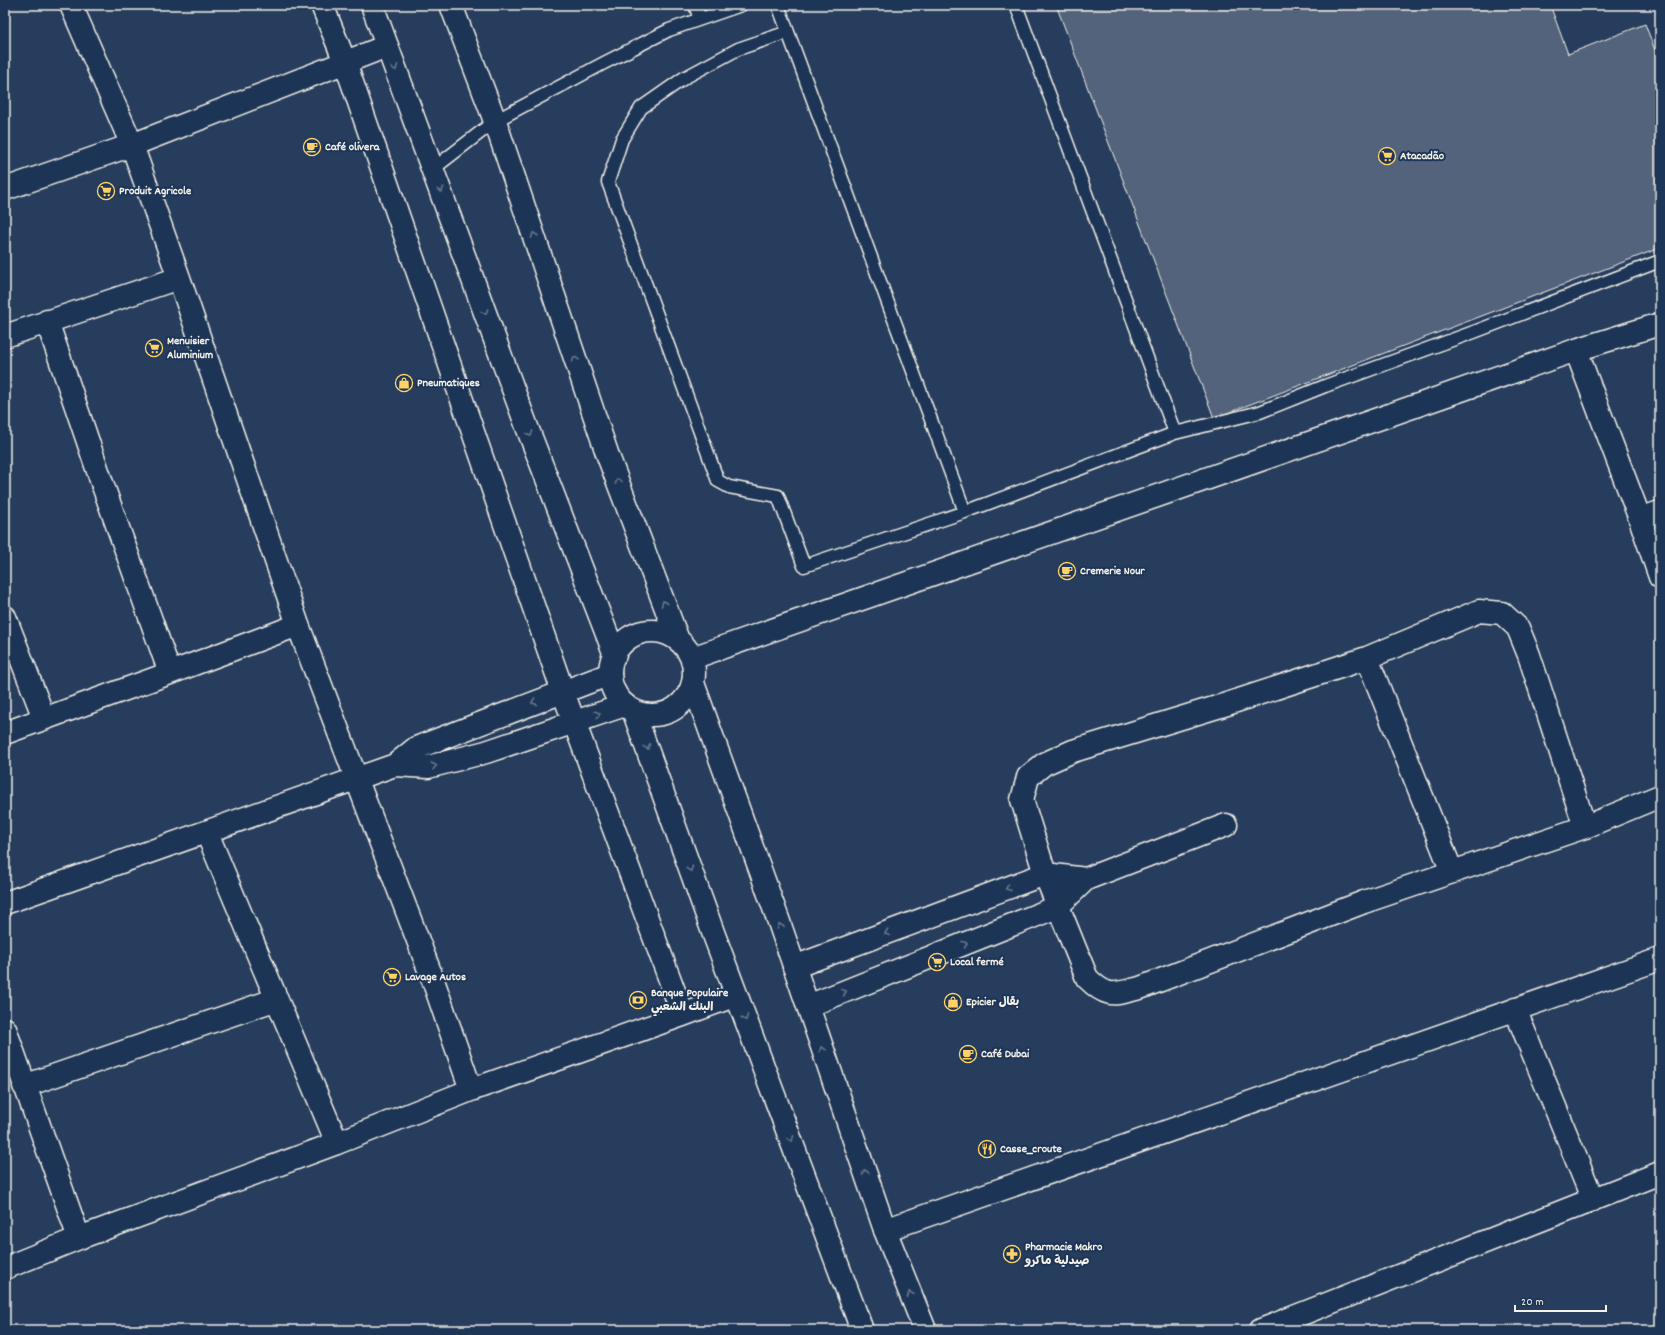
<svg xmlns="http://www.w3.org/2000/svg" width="1665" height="1335" font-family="Dekko,'Playpen Sans Arabic',sans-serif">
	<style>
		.building { fill: #52647b; stroke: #f4f1e8 }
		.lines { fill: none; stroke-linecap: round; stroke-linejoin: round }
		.service-casing { stroke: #f4f1e8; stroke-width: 15 }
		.minor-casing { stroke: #f4f1e8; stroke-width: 25 }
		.primary-casing { stroke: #f4f1e8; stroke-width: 25 }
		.service { stroke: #1d3557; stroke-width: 12 }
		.minor { stroke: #1d3557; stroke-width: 22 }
		.primary { stroke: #1d3557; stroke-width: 22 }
		.oneway { stroke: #68778a }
		.labels { text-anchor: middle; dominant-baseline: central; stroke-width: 4; stroke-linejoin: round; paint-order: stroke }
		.poi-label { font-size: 12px; font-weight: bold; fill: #f4f1e8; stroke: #1d3557; text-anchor: start }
	</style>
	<rect width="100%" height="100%" fill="#263d5d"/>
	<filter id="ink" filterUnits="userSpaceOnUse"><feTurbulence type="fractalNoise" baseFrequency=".025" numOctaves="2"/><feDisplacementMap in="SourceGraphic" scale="8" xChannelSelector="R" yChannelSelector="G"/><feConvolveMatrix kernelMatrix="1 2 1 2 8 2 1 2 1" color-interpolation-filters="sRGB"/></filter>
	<g filter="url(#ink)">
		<path class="building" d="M1056 5H1550L1568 54 1645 24 1660 63V248L1214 418Z"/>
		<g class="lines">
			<g class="service-casing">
				<path id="service" d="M695 5 700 19
					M778 5 965 512
					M1016 5 1175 433
					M788 32 738 49 684 78 641 108 622 139 608 182 718 481 729 487 778 496 804 566 965 512 1175 433 1260 412 1325 386 1474 332 1660 261
					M433 169 495 121 604 63 669 30 741 5"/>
			</g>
			<g class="minor-casing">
				<path id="minor" d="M71 5 132 145 179 278 298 625 433 980 471 1090
					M322 5 345 62 563 692 683 1015
					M5 189 132 145 387 46
					M47 321 102 483 170 673
					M5 336 179 278
					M1576 350 1640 519 1660 577
					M1640 519 1660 512
					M5 617 44 718
					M692 658 1576 350 1660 324
					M1367 658 1452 872
					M5 733 170 673 298 625
					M395 765 428 767 486 752 625 705
					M1585 827 1529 655 1518 628 1502 613 1479 611 1367 658 1227 704 1073 751 1044 764 1028 777 1022 800 1045 874 1087 978C1108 999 1114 994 1140 988L1364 902 1585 827 1660 796
					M207 833 337 1143
					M5 903 395 765 416 748 610 674
					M794 967 1045 874 1086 879
					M808 1006 1057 907 1086 879 1226 825
					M1515 1009 1593 1200
					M5 1029 79 1238
					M24 1086 277 999
					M885 1230 1660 959
					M5 1268 79 1238 337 1143 471 1090 683 1015 736 995
					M1261 1330 1660 1173"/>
			</g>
			<g class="primary-casing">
				<path id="primary" d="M372 5 527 427 615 655
					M451 5 495 121 608 456 678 640
					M610 673a42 42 0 1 1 84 0a42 42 0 1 1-84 0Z
					M693 683 779 922 885 1230 925 1330
					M633 710 714 935 862 1330"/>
			</g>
			<use href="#service" class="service"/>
			<use href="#minor" class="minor"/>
			<use href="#primary" class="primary"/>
		</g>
		<defs><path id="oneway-chevron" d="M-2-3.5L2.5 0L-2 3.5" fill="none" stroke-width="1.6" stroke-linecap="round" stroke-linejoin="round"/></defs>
		<g class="oneway">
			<use href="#oneway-chevron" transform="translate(395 68) rotate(69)"/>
			<use href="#oneway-chevron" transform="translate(441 190) rotate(70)"/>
			<use href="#oneway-chevron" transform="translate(534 235) rotate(-109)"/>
			<use href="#oneway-chevron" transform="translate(485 312) rotate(70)"/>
			<use href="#oneway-chevron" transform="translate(575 359) rotate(-109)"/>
			<use href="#oneway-chevron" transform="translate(530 434) rotate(69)"/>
			<use href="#oneway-chevron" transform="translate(618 481) rotate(-111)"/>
			<use href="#oneway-chevron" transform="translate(664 603) rotate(-111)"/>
			<use href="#oneway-chevron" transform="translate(534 702) rotate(159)"/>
			<use href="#oneway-chevron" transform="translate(598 714) rotate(-19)"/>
			<use href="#oneway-chevron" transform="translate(647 747) rotate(70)"/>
			<use href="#oneway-chevron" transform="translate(434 766) rotate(-14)"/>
			<use href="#oneway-chevron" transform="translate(690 869) rotate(70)"/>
			<use href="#oneway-chevron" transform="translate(1008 888) rotate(159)"/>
			<use href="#oneway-chevron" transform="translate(780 926) rotate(-109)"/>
			<use href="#oneway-chevron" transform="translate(887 933) rotate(160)"/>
			<use href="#oneway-chevron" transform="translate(965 944) rotate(-22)"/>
			<use href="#oneway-chevron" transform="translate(844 992) rotate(-22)"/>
			<use href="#oneway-chevron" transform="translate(745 1018) rotate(69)"/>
			<use href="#oneway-chevron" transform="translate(822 1049) rotate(-109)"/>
			<use href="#oneway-chevron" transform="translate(791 1139) rotate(69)"/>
			<use href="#oneway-chevron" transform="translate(865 1172) rotate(-109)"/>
			<use href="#oneway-chevron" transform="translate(910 1294) rotate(-112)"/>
		</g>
	</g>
	<defs>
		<g id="cafe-ring" transform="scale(0.9)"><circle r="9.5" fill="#1d3557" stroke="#ffd166" stroke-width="1.5"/><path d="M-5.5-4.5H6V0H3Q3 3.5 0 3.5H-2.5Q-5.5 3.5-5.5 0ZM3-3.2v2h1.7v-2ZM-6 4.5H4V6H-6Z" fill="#ffd166"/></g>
		<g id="supermarket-ring" transform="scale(0.9)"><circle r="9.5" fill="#1d3557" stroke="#ffd166" stroke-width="1.5"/><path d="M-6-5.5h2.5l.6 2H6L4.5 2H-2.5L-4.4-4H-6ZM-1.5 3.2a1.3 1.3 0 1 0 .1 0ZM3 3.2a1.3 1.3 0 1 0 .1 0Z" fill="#ffd166"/></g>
		<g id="shop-ring" transform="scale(0.9)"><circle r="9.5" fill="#1d3557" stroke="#ffd166" stroke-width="1.5"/><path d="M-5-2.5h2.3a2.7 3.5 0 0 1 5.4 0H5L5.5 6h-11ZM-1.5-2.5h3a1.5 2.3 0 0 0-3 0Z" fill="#ffd166"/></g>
		<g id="bank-ring" transform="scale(0.9)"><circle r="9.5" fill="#1d3557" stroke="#ffd166" stroke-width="1.5"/><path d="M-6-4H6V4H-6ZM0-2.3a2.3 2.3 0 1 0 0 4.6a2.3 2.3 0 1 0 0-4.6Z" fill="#ffd166"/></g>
		<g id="restaurant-ring" transform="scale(0.9)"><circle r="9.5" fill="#1d3557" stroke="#ffd166" stroke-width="1.5"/><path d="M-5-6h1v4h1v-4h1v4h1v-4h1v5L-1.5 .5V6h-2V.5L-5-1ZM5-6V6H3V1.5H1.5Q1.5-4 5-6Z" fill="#ffd166"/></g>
		<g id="pharmacy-ring" transform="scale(0.9)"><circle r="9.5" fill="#1d3557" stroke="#ffd166" stroke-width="1.5"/><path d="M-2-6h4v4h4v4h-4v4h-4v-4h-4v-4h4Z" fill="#ffd166"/></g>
	</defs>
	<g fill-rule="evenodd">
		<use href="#cafe-ring" x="312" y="147"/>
		<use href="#supermarket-ring" x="1387" y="156"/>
		<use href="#supermarket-ring" x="106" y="191"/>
		<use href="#supermarket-ring" x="154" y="348"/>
		<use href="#shop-ring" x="404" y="383"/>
		<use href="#cafe-ring" x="1067" y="571"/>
		<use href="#supermarket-ring" x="937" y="962"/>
		<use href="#supermarket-ring" x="392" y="977"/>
		<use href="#bank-ring" x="638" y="1000"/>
		<use href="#shop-ring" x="953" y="1002"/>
		<use href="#cafe-ring" x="968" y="1054"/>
		<use href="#restaurant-ring" x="987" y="1149"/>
		<use href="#pharmacy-ring" x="1012" y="1254"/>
	</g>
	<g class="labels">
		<g class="poi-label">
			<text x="325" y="147">Café olivera</text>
			<text x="1400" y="156">Atacadão</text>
			<text x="119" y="191">Produit Agricole</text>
			<text x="167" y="341">Menuisier<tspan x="167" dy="14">Aluminium</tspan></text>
			<text x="417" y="383">Pneumatiques</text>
			<text x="1080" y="571">Cremerie Nour</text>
			<text x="950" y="962">Local fermé</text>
			<text x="405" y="977">Lavage Autos</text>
			<text x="651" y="993">Banque Populaire<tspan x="651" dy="14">البنك الشعبي</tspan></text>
			<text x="966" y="1002">Epicier بقال</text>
			<text x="981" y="1054">Café Dubai</text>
			<text x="1000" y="1149">Casse_croute</text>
			<text x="1025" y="1247">Pharmacie Makro<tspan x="1025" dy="14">صيدلية ماكرو</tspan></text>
		</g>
	</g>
	<rect width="1665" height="1335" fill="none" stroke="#1d3557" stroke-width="20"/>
	<rect x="10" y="10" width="1645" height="1315" fill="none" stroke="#f4f1e8" stroke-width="1.5" filter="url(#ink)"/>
	<path d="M1515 1305v6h91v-6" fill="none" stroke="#f4f1e8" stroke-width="2"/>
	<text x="1521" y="1305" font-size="12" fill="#f4f1e8" stroke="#1d3557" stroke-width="3" paint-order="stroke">20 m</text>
</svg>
